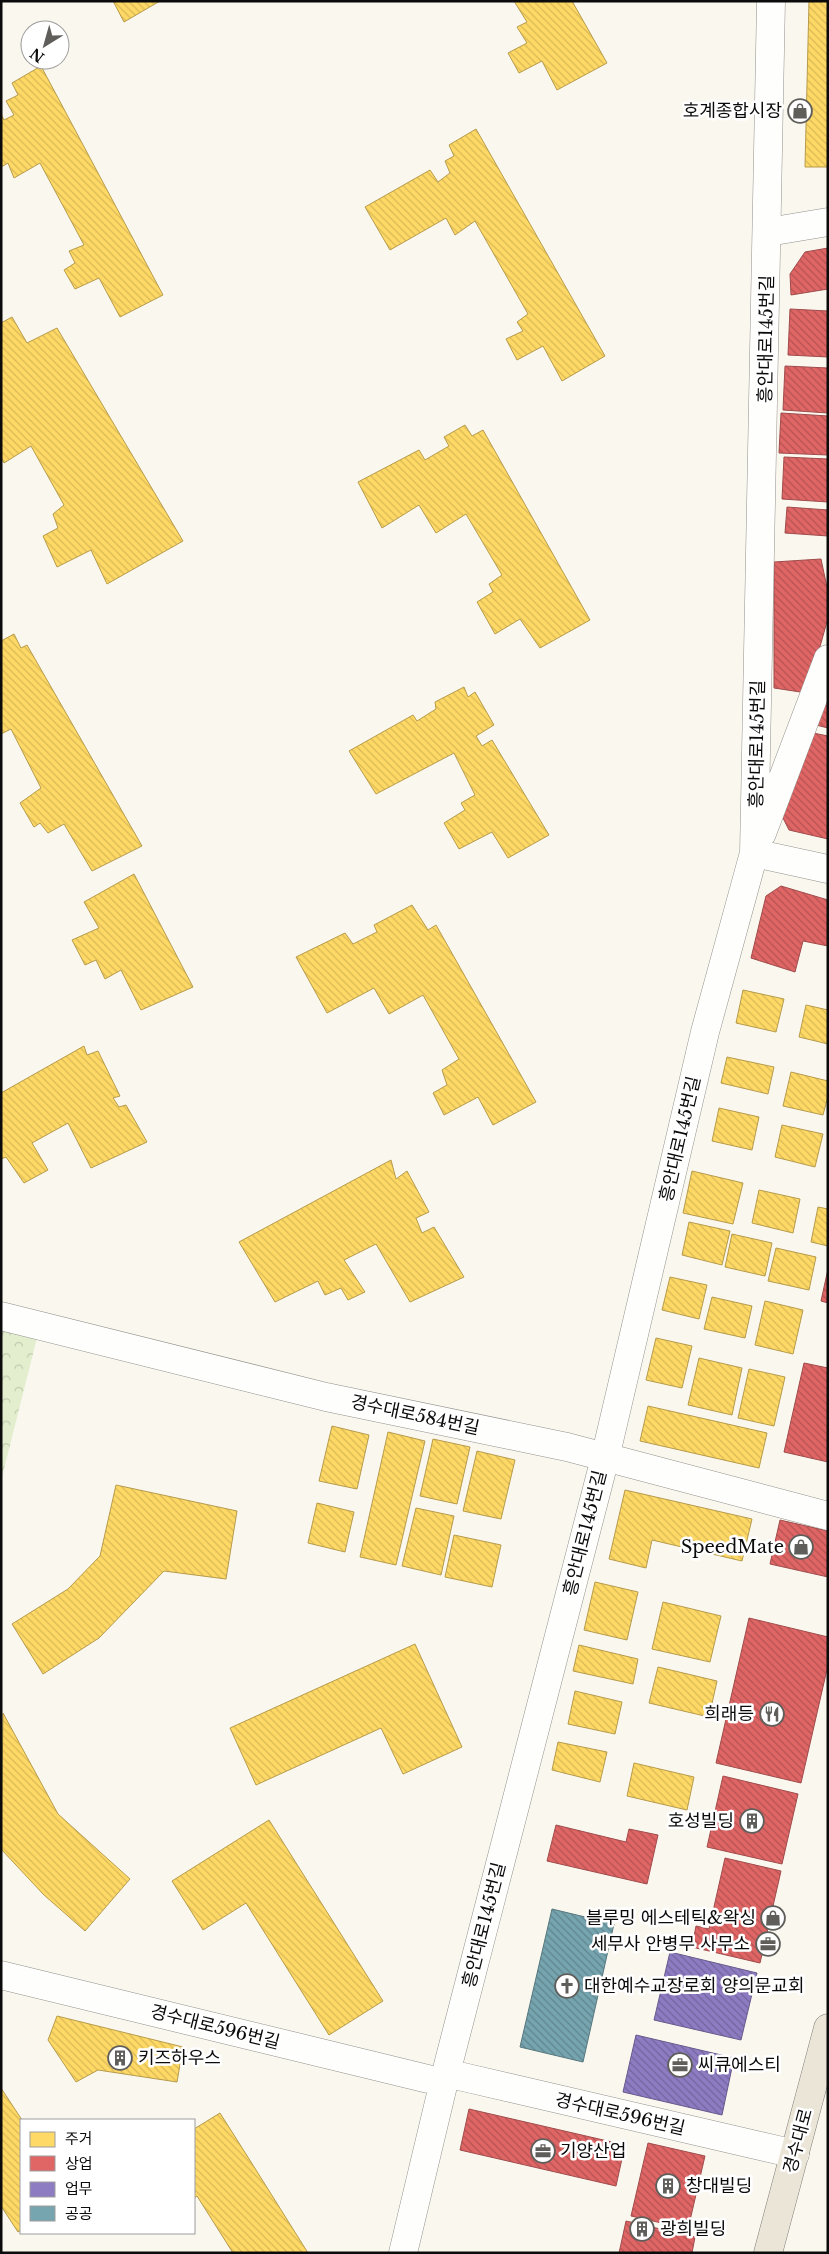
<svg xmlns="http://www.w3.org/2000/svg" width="829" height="2254" font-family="'Libre Baskerville','Noto Sans KR',serif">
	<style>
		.park { fill: url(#park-crowns) }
		.homes { fill: url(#homes-back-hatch); stroke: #b69b4b }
		.shops { fill: url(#shops-back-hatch); stroke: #a04b4b }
		.offices { fill: url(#offices-back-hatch); stroke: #675a8c }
		.public { fill: url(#public-back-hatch); stroke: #56777e }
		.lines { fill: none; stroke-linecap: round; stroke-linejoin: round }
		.minor-casing { stroke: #93918d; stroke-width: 29 }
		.major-casing { stroke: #807f7a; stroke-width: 29 }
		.minor { stroke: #fefefc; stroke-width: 28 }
		.major { stroke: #ebe5d8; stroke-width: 28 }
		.labels { text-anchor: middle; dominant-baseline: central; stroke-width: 5; stroke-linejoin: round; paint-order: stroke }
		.poi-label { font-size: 18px; fill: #0b0b0b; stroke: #fff; text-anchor: end }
		.street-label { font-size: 18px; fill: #0b0b0b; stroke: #fff }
	</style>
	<defs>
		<pattern id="park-crowns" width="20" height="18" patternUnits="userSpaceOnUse" patternTransform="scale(1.25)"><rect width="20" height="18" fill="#e3eecf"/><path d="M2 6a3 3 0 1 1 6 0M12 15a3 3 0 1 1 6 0" fill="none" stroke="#c1cbb0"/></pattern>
		<pattern id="homes-back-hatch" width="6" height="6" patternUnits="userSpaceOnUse" patternTransform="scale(1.25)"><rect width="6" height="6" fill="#ffd966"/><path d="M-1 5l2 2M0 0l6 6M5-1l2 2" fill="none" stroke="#d9b957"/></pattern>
		<pattern id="shops-back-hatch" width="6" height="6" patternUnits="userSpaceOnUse" patternTransform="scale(1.25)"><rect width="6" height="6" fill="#e06666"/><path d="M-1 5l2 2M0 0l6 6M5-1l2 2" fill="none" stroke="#b45252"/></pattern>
		<pattern id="offices-back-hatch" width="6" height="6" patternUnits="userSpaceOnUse" patternTransform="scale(1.25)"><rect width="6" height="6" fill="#8e7cc3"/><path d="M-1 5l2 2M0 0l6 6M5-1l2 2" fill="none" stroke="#72649d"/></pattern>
		<pattern id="public-back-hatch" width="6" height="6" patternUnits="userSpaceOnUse" patternTransform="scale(1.25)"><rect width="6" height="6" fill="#76a5af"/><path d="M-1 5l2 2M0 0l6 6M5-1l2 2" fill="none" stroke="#5f858d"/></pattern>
	</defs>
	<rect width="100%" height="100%" fill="#faf7ee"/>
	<path class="park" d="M1 1316 40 1326 1 1481Z"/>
	<path class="homes" d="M113 1H160L124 22Z
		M514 1H572L607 63 557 90 542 61 519 73 508 53 527 43 517 27 527 22Z
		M809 1H828V167H805Z
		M41 66 163 295 120 317 99 278 75 289 64 270 75 263 69 251 84 245 40 163 14 178 8 163 1 167V114L4 120 14 115 6 101 18 95 12 83Z
		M476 129 605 356 562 381 543 346 517 360 506 339 523 331 517 322 528 314 475 221 455 235 446 218 390 250 365 207 430 170 438 182 450 173 445 161 454 156 449 145Z
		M12 317 27 343 57 328 183 541 107 584 91 550 57 567 43 536 58 528 53 514 64 505 31 446 4 463 1 457V323Z
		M465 425 472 436 483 430 590 620 540 648 520 619 495 634 477 602 493 592 489 584 502 575 466 514 436 533 419 505 382 528 358 482 419 450 425 460 449 446 444 437Z
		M14 634 21 648 27 645 142 846 92 871 64 824 48 833 40 823 34 827 20 803 41 788 11 729 1 734V641Z
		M464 687 468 697 475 692 494 725 476 736 482 746 492 740 549 835 508 858 492 832 459 849 444 823 465 810 461 803 475 795 454 753 376 794 349 751 413 715 417 721 436 709 435 702Z
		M134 874 193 987 141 1010 121 970 105 979 96 960 85 965 72 940 99 928 84 902Z
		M412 905 428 930 436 925 536 1102 493 1125 478 1097 444 1115 433 1093 447 1085 442 1070 459 1059 423 995 389 1014 374 988 327 1013 296 957 345 933 353 944 377 932 374 925Z
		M743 990 784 999 776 1032 736 1023Z
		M806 1005 828 1010V1044L799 1037Z
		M84 1046 87 1055 98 1051 120 1096 113 1098 119 1107 126 1105 147 1142 91 1168 68 1123 32 1143 48 1170 24 1183 6 1157 1 1159V1093Z
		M727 1057 774 1067 768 1094 721 1083Z
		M791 1072 828 1081V1096L823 1115 783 1106Z
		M719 1108 759 1117 752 1150 712 1141Z
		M782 1125 823 1134 815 1167 775 1157Z
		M391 1160 396 1179 407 1171 429 1212 416 1218 422 1233 434 1227 464 1277 410 1302 376 1244 344 1260 365 1292 348 1300 341 1288 325 1295 318 1281 275 1302 239 1242Z
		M692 1171 743 1183 733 1224 683 1213Z
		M759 1190 800 1199 793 1233 752 1223Z
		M818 1207 828 1209V1246L811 1242Z
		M689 1222 730 1231 722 1265 682 1255Z
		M732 1234 772 1243 765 1276 725 1267Z
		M776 1248 816 1257 809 1290 768 1281Z
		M670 1277 707 1285 699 1319 662 1310Z
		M712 1297 752 1306 745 1338 704 1329Z
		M765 1301 803 1310 793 1354 755 1345Z
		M656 1338 692 1346 682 1388 646 1380Z
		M699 1358 742 1368 732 1415 688 1405Z
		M749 1369 785 1377 774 1426 738 1418Z
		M648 1406 767 1433 759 1468 640 1441Z
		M332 1426 369 1435 357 1489 319 1481Z
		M388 1432 425 1441 396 1565 360 1557Z
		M433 1439 470 1447 457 1504 420 1496Z
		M477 1451 515 1460 501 1519 463 1511Z
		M116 1485 237 1511 226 1579 164 1571 99 1638 43 1674 12 1624 68 1589 100 1556Z
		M625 1490 752 1519 742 1561 652 1540 646 1568 609 1559Z
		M317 1503 354 1512 345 1552 308 1543Z
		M416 1508 454 1516 441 1575 402 1566Z
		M454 1535 501 1545 492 1587 445 1577Z
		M595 1582 638 1592 627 1640 584 1630Z
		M663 1602 721 1616 710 1662 652 1649Z
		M415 1644 462 1747 403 1774 381 1728 256 1785 230 1728Z
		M579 1645 638 1659 633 1684 573 1671Z
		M658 1667 717 1681 709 1717 649 1703Z
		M575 1691 622 1702 615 1734 568 1724Z
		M3 1713 58 1814 130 1879 85 1931 44 1895 1 1849Z
		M558 1742 607 1752 600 1782 552 1770Z
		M634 1763 694 1777 687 1810 627 1796Z
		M269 1820 383 2001 329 2035 246 1903 203 1930 172 1881Z
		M57 2016 183 2047 177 2082 98 2070 76 2082 48 2040Z
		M1 2088 22 2120 21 2230 18 2232 1 2206Z
		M220 2113 251 2162 308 2253H233L197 2196 194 2198V2129Z"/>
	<path class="shops" d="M828 248V289L791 295 790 274 805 252Z
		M790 309 828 311V357L788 355Z
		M785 366 828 368V413L783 410Z
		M781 413 828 416V455L779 453Z
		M784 457 828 459V502L782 499Z
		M787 507 828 510V536L785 533Z
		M821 559 828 592V618L807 693 774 688V562Z
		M828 686V728L816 725Z
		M803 731 828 736V839L789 830 777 806Z
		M781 886 828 900V946L803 941 795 972 751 958 766 896Z
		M828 1269V1303L821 1301Z
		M804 1363 828 1368V1462L784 1452Z
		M780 1520 828 1531V1577L770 1564Z
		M749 1618 828 1637V1665L801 1783 716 1763Z
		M723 1776 798 1794 782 1864 707 1847Z
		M556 1825 626 1842 629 1829 658 1835 647 1884 547 1861Z
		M725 1858 781 1871 760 1963 692 1947 696 1926 709 1929Z
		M469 2109 625 2145 616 2186 460 2150Z
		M648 2143 705 2156 688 2229 631 2216Z
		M626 2221 695 2237 692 2253H619Z"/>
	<path class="offices" d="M670 1952 757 1973 741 2040 654 2020Z
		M636 2035 734 2058 722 2115 623 2092Z"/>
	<path class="public" d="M552 1909 614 1924 583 2062 520 2047Z"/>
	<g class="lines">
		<g class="minor-casing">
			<path id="minor" d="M768 232 828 222
				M762 833 828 659
				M754 853 828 869
				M1 1316 326 1397 567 1447 828 1516
				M1 1975 428 2079
				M446 2073 795 2154
				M403 2253 446 2073 605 1458 705 1032 754 853 771 1"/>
		</g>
		<g class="major-casing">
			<path id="major" d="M768 2253 828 2028"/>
		</g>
		<use href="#minor" class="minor"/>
		<use href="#major" class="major"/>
	</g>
	<defs>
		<g id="shop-ring" transform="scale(1.25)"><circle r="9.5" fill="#fff" stroke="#5f5e5a" stroke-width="1.5"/><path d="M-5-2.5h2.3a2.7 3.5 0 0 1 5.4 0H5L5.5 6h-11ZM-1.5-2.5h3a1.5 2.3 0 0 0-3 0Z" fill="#5f5e5a"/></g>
		<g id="restaurant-ring" transform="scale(1.25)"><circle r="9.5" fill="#fff" stroke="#5f5e5a" stroke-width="1.5"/><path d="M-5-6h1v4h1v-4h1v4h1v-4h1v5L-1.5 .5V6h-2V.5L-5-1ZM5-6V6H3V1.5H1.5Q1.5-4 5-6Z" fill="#5f5e5a"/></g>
		<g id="building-ring" transform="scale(1.25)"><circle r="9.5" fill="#fff" stroke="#5f5e5a" stroke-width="1.5"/><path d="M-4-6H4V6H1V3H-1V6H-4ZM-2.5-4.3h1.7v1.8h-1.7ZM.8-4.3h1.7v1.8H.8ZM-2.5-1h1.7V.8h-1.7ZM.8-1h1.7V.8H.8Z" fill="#5f5e5a"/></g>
		<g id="office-ring" transform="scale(1.25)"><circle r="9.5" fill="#fff" stroke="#5f5e5a" stroke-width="1.5"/><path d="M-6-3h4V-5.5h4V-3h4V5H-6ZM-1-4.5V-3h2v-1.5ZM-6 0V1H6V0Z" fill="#5f5e5a"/></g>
		<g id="church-ring" transform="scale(1.25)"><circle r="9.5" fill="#fff" stroke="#5f5e5a" stroke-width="1.5"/><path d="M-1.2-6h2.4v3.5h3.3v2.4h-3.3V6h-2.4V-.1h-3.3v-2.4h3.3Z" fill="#5f5e5a"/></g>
	</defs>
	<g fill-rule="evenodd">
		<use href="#shop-ring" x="800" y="111"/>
		<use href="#shop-ring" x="801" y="1547"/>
		<use href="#restaurant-ring" x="772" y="1714"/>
		<use href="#building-ring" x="752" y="1821"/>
		<use href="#shop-ring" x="773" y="1918"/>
		<use href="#office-ring" x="768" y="1944"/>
		<use href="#church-ring" x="567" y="1986"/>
		<use href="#building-ring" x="120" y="2058"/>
		<use href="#office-ring" x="680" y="2065"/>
		<use href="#office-ring" x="543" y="2151"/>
		<use href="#building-ring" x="668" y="2186"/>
		<use href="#building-ring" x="642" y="2229"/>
	</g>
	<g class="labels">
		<g class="poi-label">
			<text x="782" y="111">호계종합시장</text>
			<text x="784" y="1547">SpeedMate</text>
			<text x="754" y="1714">희래등</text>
			<text x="734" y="1821">호성빌딩</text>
			<text x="756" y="1918">블루밍 에스테틱&amp;왁싱</text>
			<text x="750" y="1944">세무사 안병무 사무소</text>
			<text x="584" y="1986" text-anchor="start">대한예수교장로회 양의문교회</text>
			<text x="138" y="2058" text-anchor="start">키즈하우스</text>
			<text x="698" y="2065" text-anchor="start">씨큐에스티</text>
			<text x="560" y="2151" text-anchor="start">기양산업</text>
			<text x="686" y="2186" text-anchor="start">창대빌딩</text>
			<text x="660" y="2229" text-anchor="start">광희빌딩</text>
		</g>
		<g class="street-label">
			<text transform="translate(766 339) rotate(-89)">흥안대로145번길</text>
			<text transform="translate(757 744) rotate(-89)">흥안대로145번길</text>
			<text transform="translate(680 1139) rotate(-77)">흥안대로145번길</text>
			<text transform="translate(415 1415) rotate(12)">경수대로584번길</text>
			<text transform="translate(585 1533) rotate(-76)">흥안대로145번길</text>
			<text transform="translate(484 1925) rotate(-76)">흥안대로145번길</text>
			<text transform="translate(215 2027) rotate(14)">경수대로596번길</text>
			<text transform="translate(620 2114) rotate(13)">경수대로596번길</text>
			<text transform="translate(798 2141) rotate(-75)">경수대로</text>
		</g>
	</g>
	<rect width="829" height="2254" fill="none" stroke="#0b0b0b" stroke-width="5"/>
	<rect x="20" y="2119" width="175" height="115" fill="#ffffff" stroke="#9d9d9d"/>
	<rect x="30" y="2132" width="25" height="15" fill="#ffd966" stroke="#9d9d9d"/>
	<text x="65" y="2144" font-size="15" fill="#0b0b0b">주거</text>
	<rect x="30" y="2156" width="25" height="15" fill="#e06666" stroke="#9d9d9d"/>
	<text x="65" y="2169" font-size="15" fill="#0b0b0b">상업</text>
	<rect x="30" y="2182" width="25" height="15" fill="#8e7cc3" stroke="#9d9d9d"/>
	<text x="65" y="2194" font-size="15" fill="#0b0b0b">업무</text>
	<rect x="30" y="2206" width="25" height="15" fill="#76a5af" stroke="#9d9d9d"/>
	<text x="65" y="2219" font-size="15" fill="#0b0b0b">공공</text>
	<g transform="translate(45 45) rotate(217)"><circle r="24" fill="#ffffff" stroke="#9d9d9d"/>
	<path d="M0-4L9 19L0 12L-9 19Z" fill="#5f5e5a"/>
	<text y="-8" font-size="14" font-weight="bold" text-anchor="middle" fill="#0b0b0b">N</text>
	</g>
</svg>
